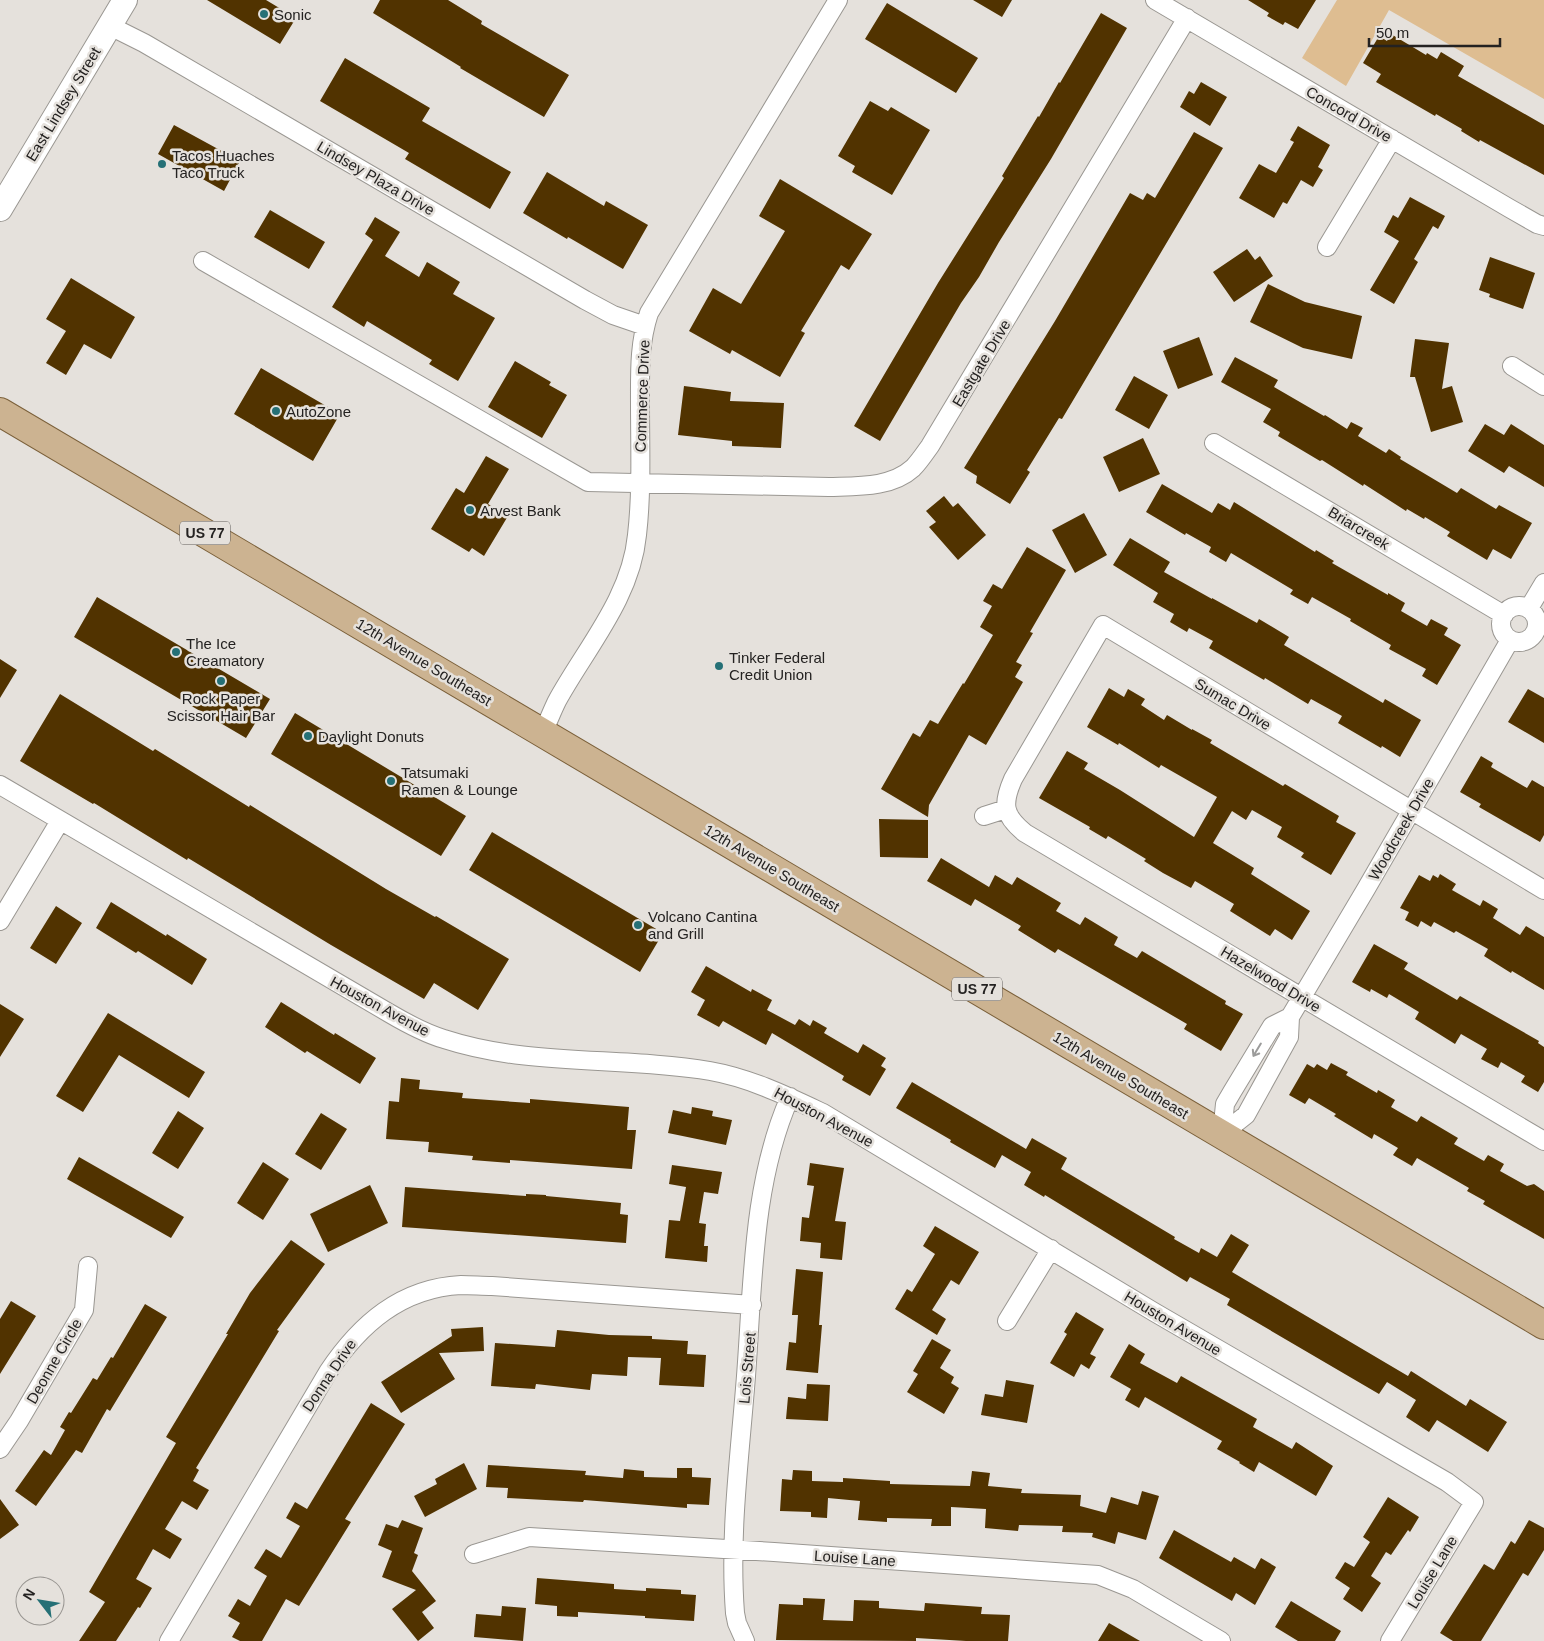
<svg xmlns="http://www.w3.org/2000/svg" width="1544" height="1641" font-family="Arial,sans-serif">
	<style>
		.green { fill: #debd91 }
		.building { fill: #513300 }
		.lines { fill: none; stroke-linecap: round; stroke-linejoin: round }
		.street-casing { stroke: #9a9792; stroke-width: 20 }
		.secondary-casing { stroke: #9a9792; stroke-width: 26 }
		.primary-casing { stroke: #7b603a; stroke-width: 30 }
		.street { stroke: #fff; stroke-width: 18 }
		.secondary { stroke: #fff; stroke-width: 24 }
		.primary { stroke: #ccb391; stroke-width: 28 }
		.oneway { stroke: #9c9c9b }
		.poi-dot { fill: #257076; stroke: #e5e1dc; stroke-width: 2 }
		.labels { text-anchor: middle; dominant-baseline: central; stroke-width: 5; stroke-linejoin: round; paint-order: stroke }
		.shield { fill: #e5e1dc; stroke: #5e5b59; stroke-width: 1 }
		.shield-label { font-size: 14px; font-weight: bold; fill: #242221 }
		.poi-label { font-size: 15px; fill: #242221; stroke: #e5e1dc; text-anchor: start }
		.street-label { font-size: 15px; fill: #242221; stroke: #e5e1dc }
	</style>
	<rect width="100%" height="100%" fill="#e5e1dc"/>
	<path class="green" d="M1337 0H1544V99L1389 10 1346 86 1302 58Z"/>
	<path class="building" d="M207 0H266L296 18 280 44Z
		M380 0H448L482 21 481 24 569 75 544 117 460 68 461 67 373 13Z
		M973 0H1012L1002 17Z
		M1248 0H1316L1298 29 1285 22 1283 25 1267 16 1269 13Z
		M887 3 978 58 956 93 865 39Z
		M1101 13 1127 28 1051 159 999 242 979 277 961 303 880 441 854 426 938 283 1004 178 1002 176 1038 116 1039 117 1059 82 1060 83Z
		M1391 34 1426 55 1427 53 1437 59 1441 52 1464 66 1458 76 1544 125V175L1480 140 1479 142 1461 131 1462 129 1436 114 1435 116 1376 82 1381 74 1363 63 1379 36 1387 41Z
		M345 58 430 108 422 121 511 172 490 209 405 159 409 153 320 101Z
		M1201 82 1227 97 1210 126 1180 107 1189 91 1194 94Z
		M870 101 888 111 891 107 930 130 892 195 852 172 855 166 838 156Z
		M174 125 240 161 224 191 158 154Z
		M1298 126 1330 145 1318 167 1323 170 1313 187 1301 180 1287 204 1283 202 1274 218 1239 198 1259 164 1276 173 1294 142 1290 140Z
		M1194 132 1223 148 1062 419 1059 418 1027 470 1030 472 1010 504 976 483 977 476 964 468 1055 321 1130 193 1143 200 1147 193 1155 198Z
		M547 172 604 206 606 201 648 225 623 269 568 237 567 239 523 213Z
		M780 179 872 234 849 270 841 265 801 331 805 333 780 377 732 350 730 354 689 331 713 288 741 304 785 231 759 216Z
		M1410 197 1445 216 1438 229 1433 226 1414 259 1418 262 1394 304 1370 290 1399 241 1384 232 1393 215 1398 218Z
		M270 210 325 242 309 269 254 237Z
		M375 217 400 232 385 256 419 277 427 262 460 282 453 294 495 318 458 381 429 364 432 360 367 321 364 327 332 307 373 240 365 234Z
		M1247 249 1255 260 1260 256 1273 276 1234 302 1213 272Z
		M1490 257 1535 273 1523 309 1489 297 1490 294 1479 290Z
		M71 278 135 317 111 359 84 344 66 375 46 363 66 331 46 319Z
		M1268 284 1305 302 1362 316 1352 359 1303 348 1250 322Z
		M1199 337 1213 375 1178 389 1163 351Z
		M1415 339 1449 343 1442 389 1452 386 1463 422 1431 432 1415 377H1410Z
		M1235 357 1278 380 1274 387 1324 416 1325 415 1347 429 1351 422 1363 428 1358 436 1386 453 1389 449 1401 457 1400 459 1457 493 1461 488 1496 509 1499 505 1532 523 1511 559 1493 549 1487 560 1447 536 1450 532 1425 517 1424 519 1407 509 1406 511 1364 484 1363 486 1322 460 1320 461 1278 436 1280 432 1263 422 1271 409 1221 382Z
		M515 361 551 382 549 385 567 395 542 438 488 407Z
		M261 368 340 414 313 461 234 414Z
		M1134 376 1168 395 1149 429 1115 410Z
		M684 386 731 392 730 401 784 403 781 448 732 446V441L678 435Z
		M1485 424 1504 435 1511 424 1544 445V487L1509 466 1504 473 1468 451Z
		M1143 438 1160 474 1119 492 1103 457Z
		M486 456 509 469 488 504 508 516 484 556 472 548 469 552 431 529 456 488 464 493Z
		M1162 484 1212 513 1218 503 1230 510 1234 502 1315 552 1316 550 1334 561 1332 563 1388 595V593L1405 603 1401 611 1427 626 1431 619 1448 628 1444 635 1461 645 1437 685 1422 676 1426 669 1389 649 1391 645 1350 621 1351 619 1312 597 1308 604 1290 594 1293 590 1231 553 1226 562 1209 552 1211 547 1186 533 1185 535 1146 512Z
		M944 496 953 507 958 503 986 535 958 560 929 527 936 522 926 511Z
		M1084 513 1107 555 1075 573 1052 530Z
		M1130 538 1170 562 1164 572 1212 599V598L1257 623 1259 619 1289 637 1284 645 1383 703 1385 699 1421 720 1400 757 1382 746 1381 748 1338 723 1342 716 1311 699 1308 704 1265 678 1264 680 1209 648 1213 641 1189 628 1187 632 1170 622 1174 614 1153 602 1158 593 1113 565Z
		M1027 547 1066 570 1030 632 1033 633 1016 662 1022 665 1015 677 1023 682 986 745 969 735 929 805 928 817 881 789 913 733 920 737 930 720 938 724 963 683 964 684 993 635 980 627 992 606 983 601 993 584 1002 589Z
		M97 597 270 699 246 738 74 637Z
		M0 659 17 670 0 698Z
		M1109 688 1124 697 1128 689 1145 699 1141 705 1164 720 1167 715 1192 730V729L1212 740 1210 743 1283 786 1285 784 1339 816 1336 822 1356 833 1331 875 1301 857 1304 853 1277 837 1282 827 1252 810 1246 820 1232 811 1213 843 1254 868 1251 874 1310 911 1292 940 1275 929 1270 936 1230 911 1234 904 1195 881 1191 888 1163 873 1144 861 1146 859 1108 836 1106 839 1089 829 1090 827 1039 798 1067 751 1088 763 1084 769 1120 790 1194 837 1217 797 1161 765 1159 768 1119 743 1118 745 1087 727Z
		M1528 689 1544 698V743L1508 722Z
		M60 694 153 751 155 749 249 807 250 805 386 889 435 917 436 916 509 959 478 1010 434 983 424 999 331 945 188 858 187 860 94 803 93 804 20 761Z
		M295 713 466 816 441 856 271 754Z
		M1481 756 1493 763 1491 767 1527 788 1532 780 1544 787V835L1540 842 1479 807 1481 804 1460 792Z
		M879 819 928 820V858L880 857Z
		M492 832 663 933 640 972 469 870Z
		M941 858 989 887 995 875 1012 885 1017 877 1061 903 1056 911 1080 925 1085 917 1118 937 1114 945 1137 958 1142 951 1226 1001 1225 1004 1243 1014 1221 1051 1184 1029 1187 1024 1058 949 1055 953 1018 930 1021 926 975 899 971 906 927 881Z
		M1440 874 1456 884 1452 890 1480 906 1483 900 1498 909 1493 918 1520 935 1526 926 1544 937V990L1512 971 1511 973 1484 956 1488 949 1456 931 1454 933 1434 922 1431 927 1421 921 1418 927 1405 920 1409 912 1400 908 1419 875 1430 881 1433 875 1438 878Z
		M111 902 166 936 167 934 207 959 192 985 138 951 136 953 96 928Z
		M56 906 82 923 56 964 30 948Z
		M1374 944 1408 963 1404 969 1457 1000 1460 996 1539 1041 1538 1043 1544 1047V1082L1538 1092 1521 1082 1525 1076 1501 1062 1498 1068 1481 1059 1487 1049 1461 1034 1455 1044 1415 1019 1419 1012 1389 994 1387 998 1371 989 1370 992 1352 982Z
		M706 966 751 992 752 989 772 1000 767 1010 795 1025 799 1019 810 1026 813 1020 827 1028 824 1033 858 1053 863 1044 886 1058 881 1066 886 1069 870 1096 842 1080 844 1076 772 1033 766 1045 723 1021 719 1027 697 1015 705 1000 691 992Z
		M281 1002 334 1035 335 1033 376 1058 360 1084 307 1051 305 1053 265 1027Z
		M0 1004 24 1019 0 1057Z
		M108 1013 205 1072 189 1098 119 1055 83 1112 56 1096Z
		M1331 1063 1348 1072 1346 1075 1377 1093 1378 1090 1395 1100 1391 1107 1417 1122 1421 1116 1458 1138 1454 1144 1484 1161 1488 1155 1504 1164 1500 1171 1527 1186 1534 1184 1544 1191V1239L1483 1204 1485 1201 1467 1191 1469 1188 1417 1158 1412 1166 1393 1155 1398 1148 1374 1134 1372 1139 1334 1116 1336 1114 1309 1098 1305 1104 1289 1095 1307 1064 1314 1068 1317 1064 1327 1070Z
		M401 1078 420 1080 419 1089 463 1093 462 1098 530 1103V1099L629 1107 627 1130H636L632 1169 510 1160V1163L472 1160 473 1156 428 1152 429 1142 386 1139 389 1101 399 1102Z
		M912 1082 1026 1149 1032 1138 1067 1158 1061 1169 1175 1237 1174 1239 1199 1253 1201 1248 1217 1257 1231 1234 1249 1245 1232 1272 1408 1376 1411 1371 1466 1406 1470 1399 1507 1422 1488 1452 1437 1420 1429 1432 1406 1417 1416 1400 1387 1382 1379 1394 1227 1305 1230 1299 1190 1277 1187 1282 1045 1195 1044 1197 1024 1185 1031 1172 1002 1155 995 1168 950 1142 951 1140 896 1108Z
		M692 1107 713 1111 712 1116 732 1120 726 1145 668 1133 673 1110 691 1114Z
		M178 1111 204 1128 178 1169 152 1153Z
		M321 1113 347 1129 321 1170 295 1154Z
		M79 1157 184 1217 171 1238 67 1179Z
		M263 1162 289 1179 263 1220 237 1203Z
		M810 1163 844 1168 835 1221 846 1222 842 1260 820 1258 821 1243 800 1241 802 1217 809 1218 814 1186 807 1185Z
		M672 1165 722 1172 718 1194 704 1192 699 1223 706 1224 704 1246H708L707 1262 665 1258 669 1220 680 1221 686 1187 669 1184Z
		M370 1185 388 1223 328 1252 310 1214Z
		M405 1187 526 1196V1194L546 1195V1196L621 1203 620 1214 628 1215 626 1243 402 1227Z
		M935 1226 979 1252 959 1285 951 1280 932 1310 946 1319 937 1335 895 1309 907 1289 912 1292 935 1254 923 1246Z
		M291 1240 325 1264 277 1330 279 1331 196 1468 199 1470 193 1481 209 1490 197 1510 182 1501 165 1529 182 1539 170 1559 153 1549 136 1579 152 1588 140 1608 138 1607 116 1641H79L105 1602 89 1592 176 1443 166 1437 228 1334H226L250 1293Z
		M796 1269 823 1272 819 1325H822L818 1373 786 1370 789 1342 796 1343 798 1315H792Z
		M11 1301 36 1316 0 1374V1319Z
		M145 1304 167 1317 110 1411 107 1409 82 1453 76 1450 36 1506 15 1491 44 1450 51 1455 65 1430 60 1427 69 1412 71 1413 93 1378 97 1380 111 1357 113 1358Z
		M1076 1312 1104 1329 1090 1354 1096 1357 1089 1369 1081 1364 1074 1377 1050 1363 1067 1334 1064 1332Z
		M483 1327 484 1351 439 1353 455 1379 401 1413 381 1382 452 1336 451 1329Z
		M557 1330 609 1335 652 1336V1339L688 1341 687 1354 706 1355 704 1387 659 1385 661 1358 628 1357 627 1376 592 1374 590 1390 536 1384 535 1389 491 1386 495 1343 555 1347Z
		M932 1339 951 1350 940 1368 954 1377 951 1383 959 1388 944 1414 907 1392 918 1374 913 1371Z
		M1129 1344 1145 1354 1140 1363 1177 1383 1181 1376 1257 1419 1253 1427 1292 1449 1296 1442 1333 1466 1316 1496 1259 1462 1254 1472 1239 1463 1240 1462 1217 1449 1222 1441 1145 1397 1139 1408 1125 1400 1131 1389 1110 1377Z
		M1006 1380 1034 1385 1027 1423 981 1415 985 1394 1003 1397Z
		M807 1384 830 1385 828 1421 786 1419 788 1397 806 1399Z
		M371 1403 405 1424 345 1519 351 1522 299 1606 286 1599 262 1641H240L232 1637 240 1623 228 1616 238 1599 250 1606 267 1576 254 1568 266 1549 281 1558 300 1526 286 1518 295 1502 307 1509Z
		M464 1463 477 1489 425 1517 414 1496 437 1484 435 1479Z
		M488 1465 586 1471 585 1475 623 1478 624 1469 644 1471V1477L677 1478V1468H692V1477L711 1478 709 1505 687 1504V1508L584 1500 583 1502 507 1498 508 1488 486 1487Z
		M793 1470 812 1471V1481L843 1482V1478L890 1481V1484L970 1486 972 1471 990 1473 988 1486 1022 1489 1021 1493 1081 1495 1080 1506 1106 1513 1111 1497 1138 1505 1142 1491 1159 1496 1146 1540 1118 1532 1115 1544 1092 1537 1093 1533 1062 1532 1063 1526 1019 1525 1018 1531 985 1528 986 1509 951 1507V1526H931L932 1519 887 1518V1522L858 1520 860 1501 828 1498 827 1518 811 1517V1512L780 1511 782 1479 792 1480Z
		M1388 1497 1419 1517 1410 1532 1408 1530 1391 1555 1386 1552 1371 1576 1381 1583 1362 1612 1343 1599 1350 1588 1335 1578 1345 1562 1354 1567 1370 1542 1363 1537Z
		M0 1499 19 1525 0 1539Z
		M402 1520 423 1528 414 1553 418 1555 412 1571 436 1601 422 1612 434 1628 418 1641 392 1609 416 1590 382 1577 392 1551 378 1545 386 1524 398 1528Z
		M1529 1520 1544 1528V1550L1528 1576 1523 1573 1481 1641H1453L1440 1633 1484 1564 1494 1570 1511 1541 1515 1544Z
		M1174 1530 1231 1562 1234 1557 1255 1569 1261 1558 1276 1567 1255 1605 1236 1593 1232 1601 1159 1558Z
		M537 1578 614 1584V1589L646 1591V1588L681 1590V1594L696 1595 694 1621 645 1618V1616L578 1612V1617L557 1616V1606L535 1604Z
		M803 1598 825 1599 823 1620 853 1621 854 1600 879 1601V1608L924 1611 925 1603 982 1607 981 1614 1010 1615 1008 1641H966L916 1638V1641L776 1640 779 1604 803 1605Z
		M1291 1601 1341 1631 1335 1641H1298L1275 1627Z
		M502 1606 526 1608 523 1641 474 1637 476 1614 501 1616Z
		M1109 1623 1140 1641H1098Z"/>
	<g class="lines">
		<g class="street-casing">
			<path id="street" d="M1155 0 1509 208 1537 224 1544 226
				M110 26 144 43 585 300 613 315 645 326
				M1327 247 1392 139
				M203 261 588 482 829 487C857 486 891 488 913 468 919 462 925 453 930 446L1187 18
				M1512 366 1544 386
				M1214 443 1504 615
				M1501 624a18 18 0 1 1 36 0a18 18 0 1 1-36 0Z
				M1529 608 1544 583
				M543 732C548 722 552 711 557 701 586 648 631 598 637 535 642 492 640 447 640 403 640 371 639 344 649 313L838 0
				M0 785 389 1013C406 1023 424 1033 444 1039 530 1067 621 1056 710 1071 750 1078 787 1096 823 1113L1154 1312 1447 1482 1474 1502 1390 1641
				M984 816 1006 809
				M1544 890 1103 625 1013 779C1002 804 1003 815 1025 833L1544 1141
				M0 921 60 821
				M1222 1134 1246 1115 1289 1037 1290 1017 1366 889 1510 640
				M1222 1134 1225 1104 1232 1092 1272 1026 1290 1017
				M1007 1321 1051 1249
				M0 1449 19 1421 84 1310 88 1266
				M474 1554 529 1537 774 1552 1098 1575 1133 1589 1221 1641
				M169 1641 328 1372C360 1324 401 1288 461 1285 472 1285 482 1286 492 1286L752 1305
				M745 1641 737 1623 735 1613C729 1534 740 1455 746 1376 753 1285 752 1182 790 1097"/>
		</g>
		<g class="secondary-casing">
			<path id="secondary" d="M0 209 125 0"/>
		</g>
		<g class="primary-casing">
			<path id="primary" d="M0 412 1544 1325"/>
		</g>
		<use href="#street" class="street"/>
		<use href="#secondary" class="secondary"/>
		<use href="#primary" class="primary"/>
	</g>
	<defs><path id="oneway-shaft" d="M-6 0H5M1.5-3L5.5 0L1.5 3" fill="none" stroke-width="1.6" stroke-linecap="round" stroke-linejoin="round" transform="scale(1.25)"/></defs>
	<use class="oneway" href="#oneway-shaft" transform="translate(1257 1050) rotate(121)"/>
	<g class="poi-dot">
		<circle cx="264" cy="14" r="5"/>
		<circle cx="162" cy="164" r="5"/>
		<circle cx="276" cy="411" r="5"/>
		<circle cx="470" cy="510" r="5"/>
		<circle cx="176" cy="652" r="5"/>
		<circle cx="719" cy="666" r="5"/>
		<circle cx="221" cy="681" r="5"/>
		<circle cx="308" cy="736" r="5"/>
		<circle cx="391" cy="781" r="5"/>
		<circle cx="638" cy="925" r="5"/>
	</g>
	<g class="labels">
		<g class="shield">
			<rect x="180" y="521.5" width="50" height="23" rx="4"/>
			<rect x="952" y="977.5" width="50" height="23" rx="4"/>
		</g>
		<g class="shield-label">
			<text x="205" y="533">US 77</text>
			<text x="977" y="989">US 77</text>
		</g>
		<g class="poi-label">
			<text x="274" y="14">Sonic</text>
			<text x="172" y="155">Tacos Huaches<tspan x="172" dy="17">Taco Truck</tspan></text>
			<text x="286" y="411">AutoZone</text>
			<text x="480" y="510">Arvest Bank</text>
			<text x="186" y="643">The Ice<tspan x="186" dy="17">Creamatory</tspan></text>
			<text x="729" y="657">Tinker Federal<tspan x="729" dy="17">Credit Union</tspan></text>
			<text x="221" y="698" text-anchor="middle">Rock Paper<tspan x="221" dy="17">Scissor Hair Bar</tspan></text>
			<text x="318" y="736">Daylight Donuts</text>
			<text x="401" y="772">Tatsumaki<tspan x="401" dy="17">Ramen &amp; Lounge</tspan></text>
			<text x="648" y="916">Volcano Cantina<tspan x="648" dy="17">and Grill</tspan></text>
		</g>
		<g class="street-label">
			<text transform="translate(63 104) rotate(-59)">East Lindsey Street</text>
			<text transform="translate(1349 114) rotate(30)">Concord Drive</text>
			<text transform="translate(376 178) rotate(30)">Lindsey Plaza Drive</text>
			<text transform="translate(981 363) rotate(-59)">Eastgate Drive</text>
			<text transform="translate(642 396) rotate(-88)">Commerce Drive</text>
			<text transform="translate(1359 528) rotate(31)">Briarcreek</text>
			<text transform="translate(424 662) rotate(31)">12th Avenue Southeast</text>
			<text transform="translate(1233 704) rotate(31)">Sumac Drive</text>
			<text transform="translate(1401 829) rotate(-60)">Woodcreek Drive</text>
			<text transform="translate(772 868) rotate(31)">12th Avenue Southeast</text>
			<text transform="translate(1271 979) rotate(31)">Hazelwood Drive</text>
			<text transform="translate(380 1006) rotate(28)">Houston Avenue</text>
			<text transform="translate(1121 1075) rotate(31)">12th Avenue Southeast</text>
			<text transform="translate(824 1117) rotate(28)">Houston Avenue</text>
			<text transform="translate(1173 1323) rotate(31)">Houston Avenue</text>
			<text transform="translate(54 1361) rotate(-60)">Deonne Circle</text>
			<text transform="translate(747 1368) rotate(-85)">Lois Street</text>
			<text transform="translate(329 1375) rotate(-56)">Donna Drive</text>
			<text transform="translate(855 1558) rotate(4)">Louise Lane</text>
			<text transform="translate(1432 1572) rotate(-59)">Louise Lane</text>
		</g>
	</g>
	<g transform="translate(40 1601) rotate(301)"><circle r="24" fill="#e5e1dc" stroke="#989591"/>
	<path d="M0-4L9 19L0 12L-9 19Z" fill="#257076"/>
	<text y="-8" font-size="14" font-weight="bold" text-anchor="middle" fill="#242221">N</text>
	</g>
	<path d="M1369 38v8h131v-8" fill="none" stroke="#242221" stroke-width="2.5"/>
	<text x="1376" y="38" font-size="15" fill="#242221" stroke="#e5e1dc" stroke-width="4" paint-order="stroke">50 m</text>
</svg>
